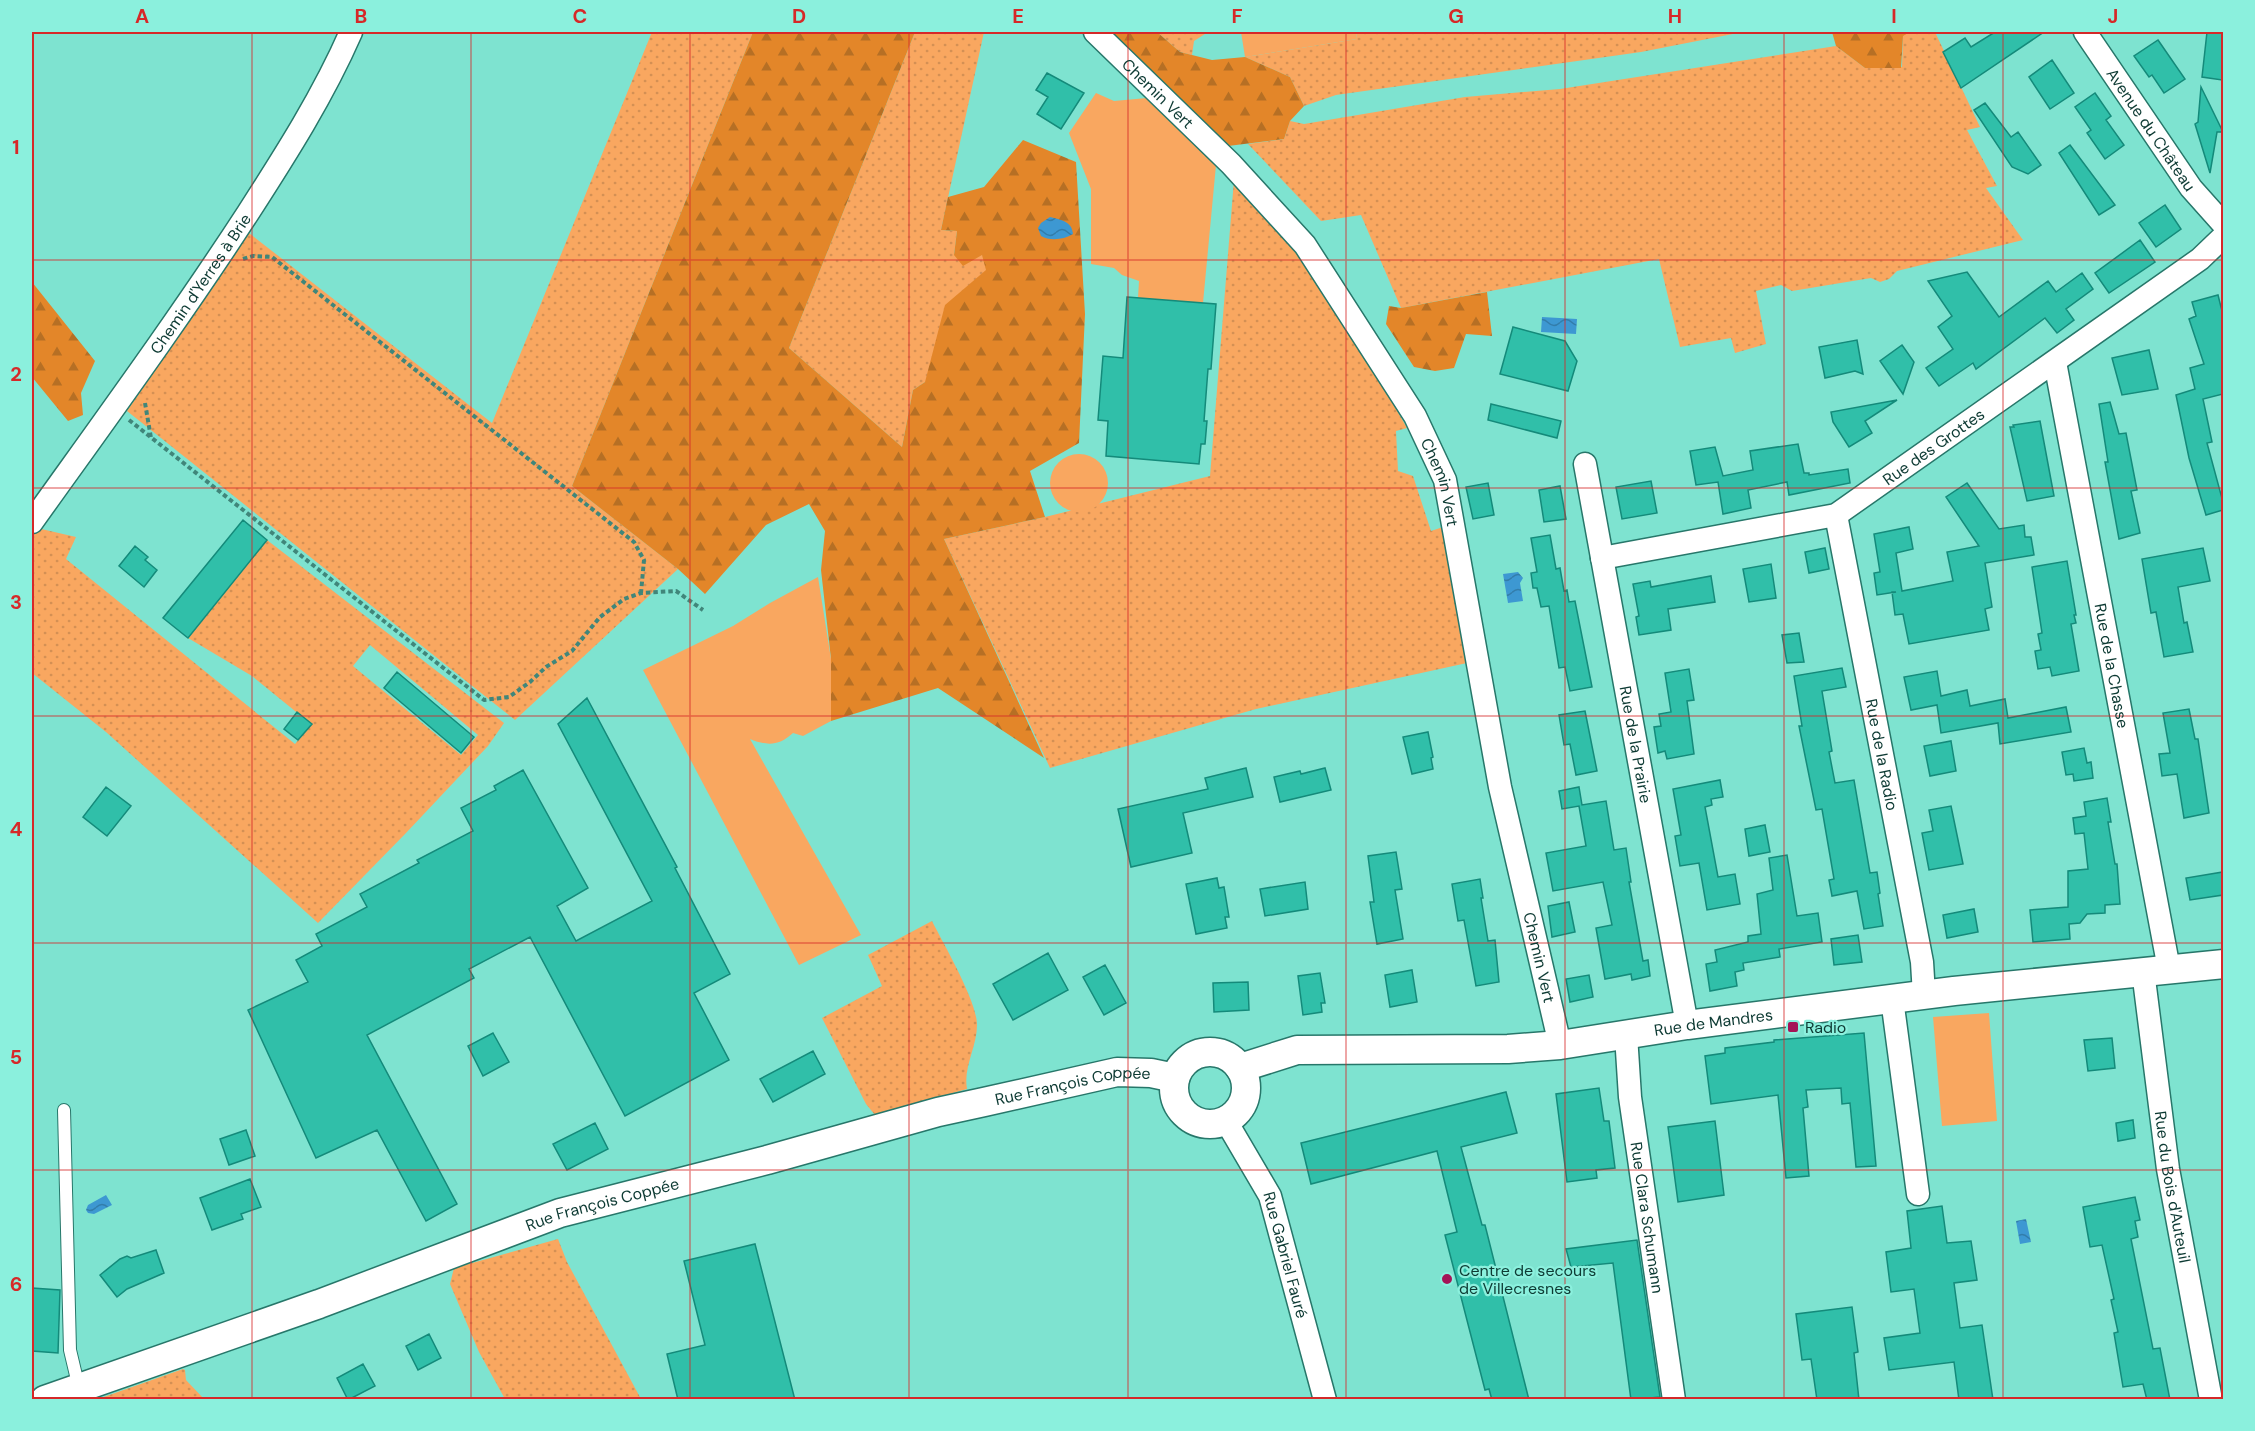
<svg xmlns="http://www.w3.org/2000/svg" width="2255" height="1431" font-family="'DM Sans',sans-serif">
	<style>
		.grass { fill: url(#grass-dots); fill-rule: evenodd }
		.forest { fill: url(#forest-firs) }
		.green { fill: #f9a760 }
		.water { fill: url(#water-waves) }
		.building { fill: #30bfa9; stroke: #148a7a; stroke-width: 1.5 }
		.lines { fill: none; stroke-linecap: round; stroke-linejoin: round }
		.service-casing { stroke: #27776a; stroke-width: 14 }
		.minor-casing { stroke: #27776a; stroke-width: 25 }
		.tertiary-casing { stroke: #27776a; stroke-width: 31 }
		.path { stroke: #40867a; stroke-width: 4; stroke-dasharray: 4.5 3; stroke-linecap: butt }
		.service { stroke: #fff; stroke-width: 12 }
		.minor { stroke: #fff; stroke-width: 22 }
		.tertiary { stroke: #fff; stroke-width: 28 }
		.grid { fill: none; stroke: #d62828; stroke-width: 1.5; stroke-opacity: 0.55 }
		.poi-dot { fill: #a41457; stroke: #8bf0dd; stroke-width: 2 }
		.labels { text-anchor: middle; dominant-baseline: central; stroke-width: 4.5; stroke-linejoin: round; paint-order: stroke }
		.street-label { font-size: 16px; fill: #0d3a33; stroke: #8bf0dd }
		.poi-label { font-size: 16px; fill: #0d3a33; stroke: #8bf0dd; text-anchor: start }
		.neatline { fill: none; stroke: #d62828; stroke-width: 2 }
		.grid-label { font-size: 20px; text-anchor: middle; font-weight: bold; fill: #d62828 }
	</style>
	<defs>
		<pattern id="grass-dots" width="8" height="8" patternUnits="userSpaceOnUse" patternTransform="scale(1.5)"><rect width="8" height="8" fill="#f9a760"/><path d="M2 2h.1M6 6h.1" fill="none" stroke="#d49054" stroke-width="1.8" stroke-linecap="round"/></pattern>
		<pattern id="forest-firs" width="22" height="20" patternUnits="userSpaceOnUse" patternTransform="scale(1.5)"><rect width="22" height="20" fill="#e38629"/><path d="M5 1l3.5 6h-7zM16 11l3.5 6h-7z" fill="#b66f24"/></pattern>
		<pattern id="water-waves" width="16" height="10" patternUnits="userSpaceOnUse" patternTransform="scale(1.5)"><rect width="16" height="10" fill="#3d98d2"/><path d="M0 5q4-4 8 0t8 0" fill="none" stroke="#327dab"/></pattern>
	</defs>
	<rect width="100%" height="100%" fill="#7ee3d0"/>
	<path class="grass" d="M652 32H753L572 486 678 569 515 720 127 411 249 233 492 423Z
		M915 32H984L941 230 957 231 954 255H982L1085 314 925 382 913 390 902 447 789 348Z
		M1157 32H1208L1194 41 1192 55 1180 52Z
		M1356 32H1743L1641 52 1336 95 1304 106 1290 77 1245 57 1357 39Z
		M1909 32H1935L1980 127 1967 130 1997 186 1986 188 2023 240 1897 271 1889 279 1880 282 1871 278 1792 291 1781 285 1756 291 1766 344 1735 353 1731 338 1680 347 1659 259 1401 308 1361 215 1321 221 1248 144 1284 139 1290 121 1304 124 1465 97 1560 89 1836 46 1865 68 1902 67 1903 35Z
		M1234 180 1303 256 1354 336 1407 428 1396 431 1398 471 1413 476 1431 531 1443 527 1467 663 1256 709 1050 768 944 539 1045 517 1210 476Z
		M37 528 76 537 66 559 295 744 311 724 252 676 188 638 267 540 504 723 488 746 406 833 318 923 106 732 32 673V536ZM370 645 478 735 461 755 353 666Z
		M932 921C944 945 977 1001 977 1025 977 1047 963 1067 967 1089L875 1115 866 1104 822 1018 882 986 868 955Z
		M558 1239 567 1262 641 1399H505L479 1352 450 1284 454 1268Z
		M183 1369 185 1370 186 1380 204 1399H98Z"/>
	<path class="forest" d="M753 32H915L789 348 902 447 913 390 925 382 945 305 986 270 982 255 963 266 954 255 957 231 941 230 948 197 984 187 1023 140 1076 162 1085 314 1079 443 1030 471 1045 517 944 539 1044 758 938 688 831 721V659L821 570 825 531 809 504 766 525 705 594 678 569 572 486Z
		M1086 32H1157L1180 52 1212 60 1245 57 1290 77 1304 106 1290 121 1284 139 1228 146Z
		M1832 32H1907L1908 33 1903 36 1901 68H1865L1836 46Z
		M32 282 95 361 81 393 83 415 68 421 32 377Z
		M1487 292 1492 336 1466 334 1454 368 1435 371 1414 367 1386 324 1389 306 1401 308Z"/>
	<path class="green" d="M1241 32H1356L1357 39 1245 57Z
		M1096 93 1114 101 1147 98 1216 165 1203 303 1138 298 1139 281 1122 275 1114 268 1091 264V189L1069 133Z
		M1050 483a29 29 0 1 1 58 0a29 29 0 1 1-58 0Z
		M818 577 831 659V721L803 736 793 733C779 746 767 746 750 739L861 935 799 965 643 670 733 626 770 603Z
		M1989 1013 1997 1121 1942 1126 1933 1017Z"/>
	<path class="water" d="M1050 217C1061 220 1072 221 1073 234 1063 240 1050 241 1041 236L1038 228 1041 223Z
		M1542 317 1577 319 1576 334 1541 332Z
		M1518 572 1523 578 1520 583 1523 601 1508 603 1503 574Z
		M106 1195 112 1205 94 1214 88 1213 86 1210 88 1205Z
		M2026 1219 2031 1242 2020 1244 2016 1221Z"/>
	<path class="building" d="M1995 32H2044L1961 88 1943 52 1965 38 1971 47Z
		M2207 32H2223L2222 80 2202 77Z
		M2158 40 2185 79 2164 93 2152 75 2149 77 2134 56Z
		M2052 60 2074 93 2050 109 2029 77Z
		M1047 73 1084 93 1061 129 1037 114 1048 97 1036 90Z
		M2201 87 2223 132H2217L2210 173 2195 124 2198 122Z
		M2095 93 2111 116 2106 120 2124 145 2105 159 2087 133 2091 130 2075 107Z
		M1985 103 2011 137 2018 132 2041 165 2028 174 2012 167 1974 110Z
		M2070 145 2115 205 2099 215 2059 153Z
		M2165 205 2181 229 2156 247 2139 223Z
		M2140 240 2155 262 2109 293 2095 273Z
		M1967 272 1999 317 2048 281 2056 292 2082 273 2093 289 2066 309 2074 320 2057 333 2045 318 1976 369 1973 363 1939 386 1926 368 1953 349 1938 327 1952 316 1928 281Z
		M2218 295 2223 315V394L2203 399 2212 442 2207 443 2223 502V510L2206 515 2189 458 2176 395 2195 389 2190 368 2204 364 2189 319 2196 316 2192 302Z
		M1127 297 1216 304 1211 369H1208L1204 421H1207L1205 444H1201L1199 464 1106 456 1108 421 1098 420 1103 356 1123 358Z
		M1513 327 1565 341 1577 361 1568 391 1500 374Z
		M1857 340 1863 374 1855 371 1825 378 1819 347Z
		M1902 345 1914 362 1903 394 1880 361Z
		M2149 350 2158 389 2122 395 2112 358Z
		M1897 400 1865 421 1872 433 1849 447 1833 422 1831 412Z
		M2110 402 2119 434 2126 433 2137 490 2131 491 2140 533 2119 539 2105 462H2108L2099 404Z
		M1491 404 1561 421 1557 438 1488 420Z
		M2040 421 2054 496 2027 501 2010 427H2014L2013 425Z
		M1798 444 1804 473H1809V475L1848 469 1850 483 1789 495 1787 482 1748 490 1751 508 1723 514 1718 482 1696 485 1690 451 1715 447 1723 476 1753 470 1750 451Z
		M1651 481 1657 513 1622 519 1616 487Z
		M1488 483 1494 515 1473 519 1466 487Z
		M1967 483 1999 529 2024 525 2025 537H2031L2034 555 1985 563 1992 607 1985 609 1989 630 1909 644 1903 614 1895 615 1892 592H1896L1877 595 1874 573 1880 572 1874 534 1909 527 1913 549 1896 553 1902 591 1953 581 1947 552 1979 546 1946 497Z
		M1560 486 1566 519 1544 522 1539 490Z
		M243 520 267 540 188 638 163 618Z
		M1550 535 1556 569 1560 568 1564 591 1567 590 1569 602 1575 601 1592 687 1570 691 1565 667 1559 668 1549 606 1541 607 1537 588H1533L1531 573 1537 572 1531 538Z
		M135 546 148 557 145 560 157 570 144 587 119 566Z
		M1825 548 1829 569 1809 573 1805 552Z
		M2203 548 2210 581 2178 587 2184 623 2187 622 2193 652 2164 657 2156 612 2151 613 2142 559Z
		M2067 561 2076 615H2074L2076 623 2071 624 2079 671 2052 676 2050 667 2038 669 2035 651 2041 650 2038 634 2042 633 2032 567Z
		M1771 564 1776 598 1749 602 1743 569Z
		M1711 576 1715 602 1668 609 1671 630 1639 635 1636 617 1639 616 1633 584 1650 581 1651 587Z
		M1799 633 1804 662 1787 663 1782 635Z
		M1842 668 1846 687 1822 691 1832 751 1829 752 1835 783 1854 780 1870 873 1877 872 1880 893 1878 894 1883 926 1864 929 1857 891 1832 896 1829 880 1834 879 1822 809 1816 810 1799 726H1802L1794 676Z
		M1689 669 1694 700 1687 701 1694 754 1667 759 1665 751 1658 753 1654 727 1661 726 1659 714 1671 712 1665 673Z
		M1937 671 1941 696 1967 690 1970 706 2005 699 2008 718 2066 707 2071 732 2000 744 1998 723 1941 733 1937 705 1911 710 1904 677Z
		M397 672 474 737 461 753 384 688Z
		M587 698 677 867 675 868 730 974 694 993 729 1060 625 1116 530 937 469 969 474 978 367 1035 457 1204 426 1221 377 1130 316 1158 248 1010 308 982 296 960 322 946 316 934 367 907 360 894 419 863 417 860 473 831 461 808 496 790 494 786 523 770 588 888 557 906 576 941 652 901 558 724Z
		M2189 709 2195 739H2198L2209 813 2184 818 2177 774 2162 776 2159 754 2170 753 2163 713Z
		M1585 711 1597 771 1576 775 1570 744 1564 745 1559 715Z
		M297 712 312 724 298 740 284 729Z
		M1428 732 1433 757 1431 758 1433 769 1412 774 1403 737Z
		M1951 741 1956 771 1930 776 1924 746Z
		M2084 748 2087 763 2091 762 2093 778 2074 781 2073 774 2066 775 2062 752Z
		M1246 768 1253 797 1183 813 1192 853 1131 867 1118 809 1208 789 1205 778Z
		M1325 768 1331 790 1280 802 1274 777 1300 771 1301 774Z
		M1720 780 1723 797 1711 799 1712 805 1705 807 1718 877 1735 874 1740 904 1707 910 1699 863 1680 866 1675 836 1681 835 1673 789Z
		M106 787 131 806 107 836 83 817Z
		M1579 787 1582 805 1606 801 1614 850 1626 848 1631 882H1629L1643 961 1648 960 1650 976 1632 980 1631 974 1605 979 1596 928 1612 925 1603 882 1553 891 1546 853 1586 846 1579 806 1562 809 1559 791Z
		M2107 798 2111 822H2108L2115 864H2117L2120 904 2105 905V913L2087 914 2080 923 2069 924 2070 939 2033 942 2030 910 2068 907V871L2088 869 2084 833 2075 834 2073 818 2086 816 2084 802Z
		M1951 806 1963 864 1929 870 1922 833 1933 831 1929 810Z
		M1765 825 1770 852 1749 856 1745 829Z
		M1396 852 1402 889 1395 890 1403 939 1377 944 1370 902H1374L1368 856Z
		M1787 855 1797 916 1818 913 1822 942 1779 949 1780 957 1743 963 1744 970 1735 972 1737 986 1710 991 1706 964 1717 962 1715 950 1748 942V936L1761 934 1757 894 1773 890 1769 858Z
		M2223 872V895L2190 900 2186 878Z
		M1217 878 1219 888 1224 887 1229 917H1225L1227 928 1196 934 1186 884Z
		M1480 879 1483 898H1481L1488 941 1495 940 1499 982 1476 986 1464 920 1458 921 1452 884Z
		M1305 882 1308 909 1265 916 1260 889Z
		M1569 902 1575 932 1552 937 1548 906Z
		M1974 909 1978 932 1947 938 1943 915Z
		M1858 935 1862 962 1834 965 1831 939Z
		M1048 953 1068 990 1013 1020 993 984Z
		M1105 965 1126 1003 1104 1015 1083 977Z
		M1412 970 1417 1002 1390 1007 1385 975Z
		M1320 973 1325 1003H1321L1322 1012 1303 1015 1298 976Z
		M1589 975 1593 997 1570 1002 1566 979Z
		M1248 982 1249 1010 1214 1012 1213 983Z
		M493 1033 509 1062 483 1076 468 1046Z
		M1864 1033 1876 1166 1856 1167 1850 1103 1842 1104 1841 1088 1806 1090 1808 1107 1803 1108 1809 1176 1786 1178 1778 1095 1711 1104 1705 1056 1725 1053V1048L1774 1042V1040Z
		M2112 1038 2115 1068 2088 1071 2084 1040Z
		M813 1051 825 1074 773 1102 760 1079Z
		M1599 1088 1604 1121H1609L1615 1168 1596 1170 1597 1178 1567 1182 1556 1094Z
		M1506 1092 1517 1133 1461 1147 1482 1225H1485L1529 1400H1492L1489 1389 1485 1390 1445 1235 1457 1232 1437 1151 1311 1184 1301 1143Z
		M2133 1120 2135 1138 2118 1141 2116 1123Z
		M1715 1121 1724 1195 1678 1202 1668 1127Z
		M595 1123 608 1149 567 1170 553 1144Z
		M246 1130 255 1156 229 1165 220 1139Z
		M250 1179 261 1207 241 1214 243 1219 212 1230 200 1198Z
		M2135 1197 2140 1220 2135 1221 2138 1237 2131 1239 2153 1349 2160 1348 2170 1400H2147L2143 1384 2123 1387 2114 1333 2118 1332 2111 1300 2114 1299 2102 1245 2090 1247 2083 1207Z
		M1942 1206 1947 1243 1971 1241 1977 1280 1954 1283 1960 1328 1982 1325 1993 1400H1959L1954 1362 1889 1370 1884 1338 1920 1333 1914 1289 1891 1292 1886 1252 1911 1248 1907 1211Z
		M1637 1240 1660 1397 1631 1400 1613 1263 1571 1267 1566 1249Z
		M755 1244 795 1400H678L667 1354 705 1345 684 1261Z
		M156 1250 164 1273 127 1289 117 1297 100 1275 120 1259 127 1256 131 1258Z
		M32 1288 60 1290 58 1353 32 1351Z
		M1852 1307 1858 1352 1854 1353 1859 1400H1817L1811 1359 1802 1360 1796 1314Z
		M429 1334 441 1358 418 1370 406 1346Z
		M363 1364 375 1386 348 1400 337 1378Z"/>
	<g class="lines">
		<g class="service-casing">
			<path id="service" d="M64 1110 70 1350 79 1388"/>
		</g>
		<g class="minor-casing">
			<g id="minor">
				<path id="s1" d="M1095 32 1231 164 1305 245 1415 416 1445 480 1500 787 1560 1045"/>
				<path id="s2" d="M2085 32 2191 188 2224 225"/>
				<path id="s3" d="M2055 362 2169 969"/>
				<path id="s4" d="M1585 464 1687 1025"/>
				<path id="s5" d="M1836 515 1922 962 1924 995"/>
				<path id="s6" d="M32 522C105 420 179 319 248 213 286 154 323 96 351 32"/>
				<path id="s7" d="M1602 558 1836 515 2200 259 2224 236"/>
				<path id="s8" d="M2143 971 2168 1169 2211 1400"/>
				<path d="M1892 999 1918 1194"/>
				<path id="s9" d="M1626 1035 1630 1097 1674 1400"/>
				<path id="s10" d="M1226 1121 1270 1196 1325 1400"/>
			</g>
		</g>
		<g class="tertiary-casing">
			<g id="tertiary">
				<circle cx="1210" cy="1088" r="36"/>
				<path id="s11" d="M1240 1068 1297 1050 1508 1049 1560 1045 1687 1025 1954 991 2224 964"/>
				<path id="s12" d="M45 1400 319 1304 560 1213 767 1160 938 1112 984 1102 1117 1072 1151 1073 1175 1078"/>
			</g>
		</g>
		<path class="path" d="M243 259 253 256 272 257 634 542 644 560 641 593
			M145 403 151 438
			M129 420 484 700 509 697 530 682 546 667 572 651 600 617 624 599 641 593 676 591 703 610"/>
		<use href="#service" class="service"/>
		<use href="#minor" class="minor"/>
		<use href="#tertiary" class="tertiary"/>
	</g>
	<path class="grid" d="M252 32V1400M471 32V1400M690 32V1400M909 32V1400M1128 32V1400M1346 32V1400M1565 32V1400M1784 32V1400M2003 32V1400M32 260H2224M32 488H2224M32 716H2224M32 943H2224M32 1170H2224"/>
	<g class="poi-dot">
		<rect x="1787" y="1021" width="12" height="12" rx="3"/>
		<circle cx="1447" cy="1279" r="6"/>
	</g>
	<g class="labels">
		<g class="street-label">
			<text stroke="none"><textPath href="#s1" startOffset="88">Chemin Vert</textPath></text>
			<text stroke="none"><textPath href="#s2" startOffset="118">Avenue du Château</textPath></text>
			<text stroke="none"><textPath href="#s6" startOffset="292">Chemin d'Yerres à Brie</textPath></text>
			<text stroke="none"><textPath href="#s7" startOffset="357">Rue des Grottes</textPath></text>
			<text stroke="none"><textPath href="#s1" startOffset="574">Chemin Vert</textPath></text>
			<text stroke="none"><textPath href="#s3" startOffset="309">Rue de la Chasse</textPath></text>
			<text stroke="none"><textPath href="#s4" startOffset="285">Rue de la Prairie</textPath></text>
			<text stroke="none"><textPath href="#s5" startOffset="244">Rue de la Radio</textPath></text>
			<text stroke="none"><textPath href="#s1" startOffset="1060">Chemin Vert</textPath></text>
			<text stroke="none"><textPath href="#s11" startOffset="478">Rue de Mandres</textPath></text>
			<text stroke="none"><textPath href="#s12" startOffset="1077">Rue François Coppée</textPath></text>
			<text stroke="none"><textPath href="#s8" startOffset="218">Rue du Bois d'Auteuil</textPath></text>
			<text stroke="none"><textPath href="#s12" startOffset="591">Rue François Coppée</textPath></text>
			<text stroke="none"><textPath href="#s9" startOffset="184">Rue Clara Schumann</textPath></text>
			<text stroke="none"><textPath href="#s10" startOffset="148">Rue Gabriel Fauré</textPath></text>
		</g>
		<g class="poi-label">
			<text x="1805" y="1027">Radio</text>
			<text x="1459" y="1270">Centre de secours<tspan x="1459" dy="18">de Villecresnes</tspan></text>
		</g>
	</g>
	<rect width="2255" height="1431" fill="none" stroke="#8bf0dd" stroke-width="66"/>
	<rect x="33" y="33" width="2189" height="1365" class="neatline"/>
	<g class="grid-label">
		<text x="142" y="23">A</text>
		<text x="361" y="23">B</text>
		<text x="580" y="23">C</text>
		<text x="799" y="23">D</text>
		<text x="1018" y="23">E</text>
		<text x="1237" y="23">F</text>
		<text x="1456" y="23">G</text>
		<text x="1675" y="23">H</text>
		<text x="1894" y="23">I</text>
		<text x="2113" y="23">J</text>
		<text x="16" y="154">1</text>
		<text x="16" y="381">2</text>
		<text x="16" y="609">3</text>
		<text x="16" y="836">4</text>
		<text x="16" y="1064">5</text>
		<text x="16" y="1291">6</text>
	</g>
</svg>
